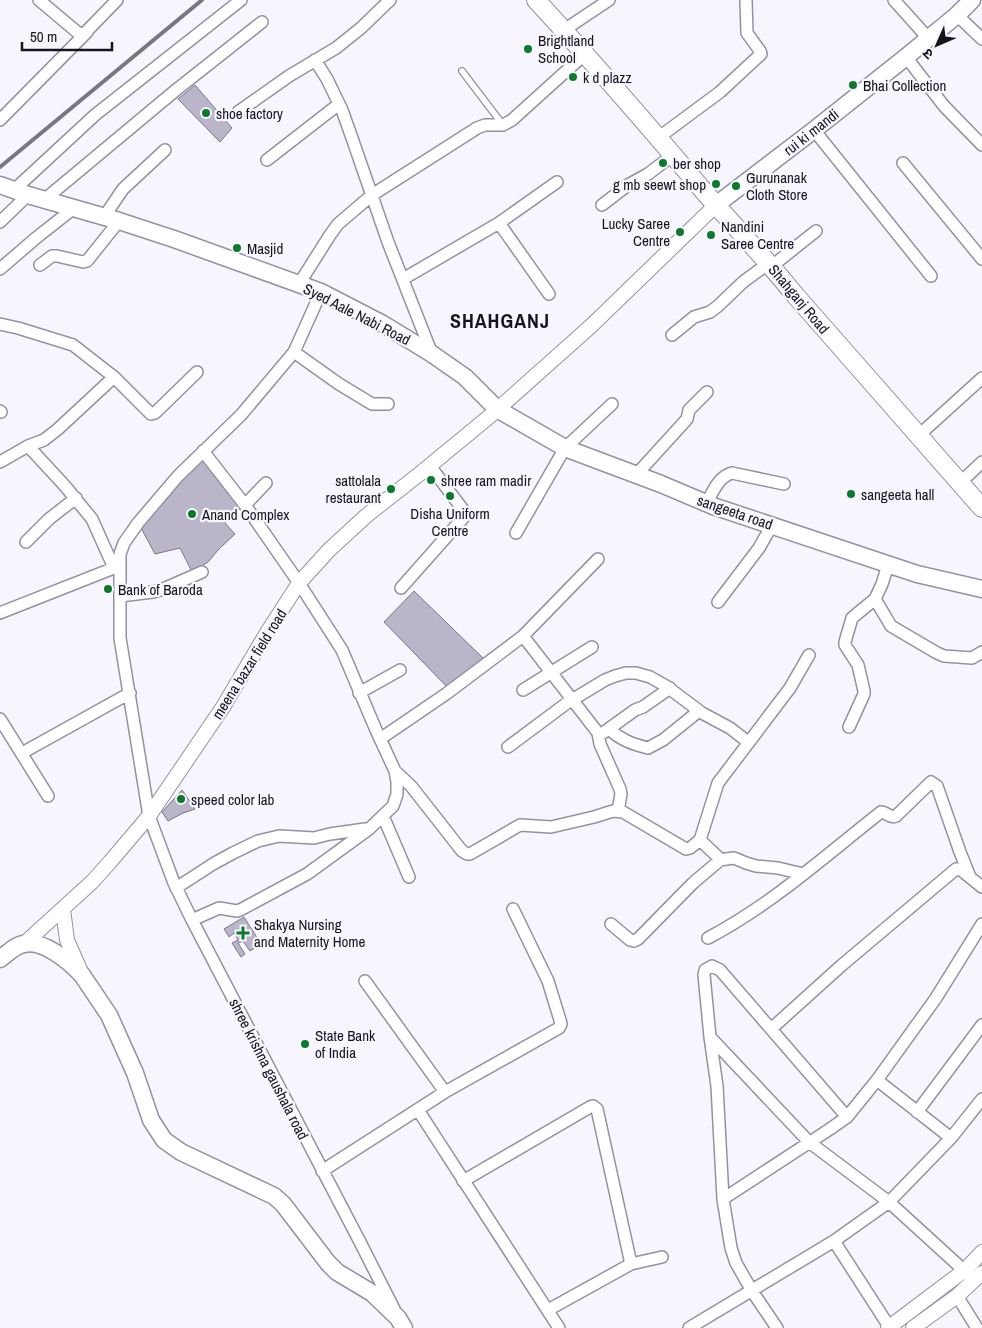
<svg xmlns="http://www.w3.org/2000/svg" width="982" height="1328" font-family="'Archivo Narrow','Noto Sans Devanagari',sans-serif">
	<style>
		.building { fill: #bab5c8; stroke: #7b7688 }
		.lines { fill: none; stroke-linecap: round; stroke-linejoin: round }
		.service-casing { stroke: #9591a3; stroke-width: 8 }
		.minor-casing { stroke: #9591a3; stroke-width: 14 }
		.tertiary-casing { stroke: #9591a3; stroke-width: 16 }
		.secondary-casing { stroke: #9591a3; stroke-width: 19 }
		.primary-casing { stroke: #9591a3; stroke-width: 20 }
		.service { stroke: #fff; stroke-width: 5.5 }
		.minor { stroke: #fff; stroke-width: 11 }
		.tertiary { stroke: #fff; stroke-width: 14 }
		.secondary { stroke: #fff; stroke-width: 16 }
		.primary { stroke: #fff; stroke-width: 18 }
		.rail { stroke: #79777f; stroke-width: 4 }
		.poi-dot { fill: #0d792d; stroke: #f7f6fe; stroke-width: 2 }
		.labels { text-anchor: middle; dominant-baseline: central; stroke-width: 4.5; stroke-linejoin: round; paint-order: stroke }
		.poi-label { font-size: 15px; fill: #17151c; stroke: #f7f6fe; text-anchor: start }
		.street-label { font-size: 15px; fill: #17151c; stroke: #f7f6fe }
		.district-label { font-size: 20px; font-weight: bold; letter-spacing: 1px; fill: #17151c; stroke: #f7f6fe }
	</style>
	<rect width="100%" height="100%" fill="#f7f6fe"/>
	<path class="building" d="M195 85 232 128 220 142 178 99Z
		M202 456 243 506 225 523 235 534 219 549 208 562 192 572 180 548 155 554 140 526Z
		M414 591 484 659 450 690 384 622Z
		M182 790 195 809 183 813 168 821 162 812Z
		M244 917 261 944 250 951 243 941 238 943 245 954 241 957 232 943 238 940 234 933 229 937 224 929Z"/>
	<g class="lines">
		<g class="service-casing">
			<path id="service" d="M462 71 503 125"/>
		</g>
		<g class="minor-casing">
			<path id="minor" d="M39 0 77 32 81 34H84L117 0
				M894 0 928 38
				M957 15 982 39
				M564 30 609 0
				M906 57 944 106 982 145
				M315 60 327 79 342 110 352 138 388 242 432 354
				M238 112 289 76 336 48 361 28 390 0
				M0 120 87 32
				M814 130 931 276
				M658 138 720 92 761 54 760 51 747 33 746 0
				M267 160 339 104
				M903 163 982 259
				M14 190 95 115 241 0
				M44 200 176 90 262 22
				M602 205 628 185 648 174 673 155
				M104 217 123 189 165 150
				M0 222 28 195
				M499 223 549 294
				M40 265 52 256H57L83 262 87 261 119 221
				M772 266 816 231
				M0 269 36 238 74 208
				M403 279 499 223 557 182
				M299 284 330 235 338 224 372 195 477 128 485 125H503L512 120 585 54
				M321 292 294 352 241 415 178 476 138 523 124 543 120 554V638L149 816 174 883 192 920 360 1242 394 1309
				M0 324 18 328 73 345 114 377 151 414 155 413 197 372
				M672 335 694 317 710 312 718 306 743 282 769 263
				M294 352 339 384 372 404H388
				M0 411 1 412
				M918 436 982 378
				M28 446 65 486 92 519 114 568
				M0 462 28 446 44 440 58 429 114 377
				M636 475 687 419 689 410 707 392
				M960 483 982 462
				M706 504C713 492 718 477 732 473L784 484
				M245 505 266 483
				M516 533 565 448 612 404
				M26 542 49 519 76 498
				M888 565 882 584 875 599 891 626 937 653 944 656 972 658 982 652
				M401 588 463 518 465 514 464 511 430 466
				M120 596 153 592 161 590 202 572
				M718 602 759 548 772 525
				M0 613 114 568H120
				M523 636 598 733 600 744 620 789 621 794 618 811
				M523 690 592 647
				M359 693 400 670
				M0 719 48 796
				M849 727 864 694V691L858 665 845 645V642L852 618 875 599
				M609 729C621 740 632 744 648 748L663 740 699 711
				M603 733 635 710 643 707 670 688
				M380 739 446 694 523 636 598 559
				M508 747 567 703 605 680 615 676 626 673H636L650 677 666 686 702 713 730 728 748 742
				M22 753 130 693
				M395 771 411 786 462 851 467 854H470L520 825 551 827 594 817 613 811 623 812 686 849 690 848 700 840
				M383 816 409 877
				M719 860 734 858 746 863 756 866 778 868 803 874
				M176 888 213 864 233 853 258 841 279 836 314 838 330 834 365 829
				M192 920 219 908 237 911 240 910 307 874 369 829 393 806 397 794V782L395 771 376 730 342 650 299 583 245 505 203 451
				M611 924 630 940 634 941 638 939 693 883 719 861V858L700 840 718 783 790 688 809 655
				M708 938C771 905 825 856 881 812 887 812 890 819 896 816L931 782 937 786 960 852 970 877
				M365 981 445 1092
				M771 1029 842 965 956 869 961 870 982 887
				M710 1037 809 1142 889 1202 969 1275
				M877 1080 951 1138
				M418 1110 559 1328
				M917 1112 982 1025
				M322 1171 445 1092 559 1028 561 1024 560 1020 548 981 513 909
				M463 1181 590 1107 593 1106 597 1109 631 1264 548 1310
				M723 1199 830 1129 847 1117 877 1080 936 998 982 924
				M834 1241 890 1328
				M631 1264 662 1257
				M957 1296 977 1328
				M689 1328 834 1241 889 1202 951 1138 982 1099
				M777 1328 752 1291 736 1263 731 1248 723 1199 717 1086 710 1037 704 975 705 970 712 966 720 970 847 1117"/>
		</g>
		<g class="tertiary-casing">
			<path id="tertiary" d="M63 909 67 940 81 972
				M25 943 92 882 110 862 149 816 223 707 268 631 299 583 329 550 366 516 422 472 490 416 563 351 591 326 716 205
				M888 1328 965 1270 982 1252
				M913 1328 957 1296 982 1273"/>
		</g>
		<g class="secondary-casing">
			<path id="secondary" d="M0 185 28 195 119 221 174 239 321 292 383 324 432 354 465 377 497 409 565 448 661 484 713 506 917 574 982 589
				M716 205 814 130 906 57 957 15 972 0
				M0 959C7 954 15 945 24 944 43 939 70 962 82 975L109 1015 135 1073 151 1120 164 1140 181 1152 274 1196 283 1204 328 1263 337 1272 372 1293 398 1318 404 1328"/>
		</g>
		<g class="primary-casing">
			<path id="primary" d="M536 0C595 64 651 129 707 195 736 228 767 260 795 295L982 508"/>
		</g>
		<use href="#service" class="service"/>
		<use href="#minor" class="minor"/>
		<use href="#tertiary" class="tertiary"/>
		<use href="#secondary" class="secondary"/>
		<use href="#primary" class="primary"/>
		<path class="rail" d="M0 167 202 0"/>
	</g>
	<g class="poi-dot">
		<circle cx="528" cy="49" r="5"/>
		<circle cx="573" cy="77" r="5"/>
		<circle cx="853" cy="85" r="5"/>
		<circle cx="206" cy="113" r="5"/>
		<circle cx="663" cy="163" r="5"/>
		<circle cx="716" cy="184" r="5"/>
		<circle cx="736" cy="186" r="5"/>
		<circle cx="680" cy="232" r="5"/>
		<circle cx="711" cy="235" r="5"/>
		<circle cx="237" cy="248" r="5"/>
		<circle cx="431" cy="480" r="5"/>
		<circle cx="391" cy="489" r="5"/>
		<circle cx="851" cy="494" r="5"/>
		<circle cx="450" cy="496" r="5"/>
		<circle cx="192" cy="514" r="5"/>
		<circle cx="108" cy="589" r="5"/>
		<circle cx="181" cy="799" r="5"/>
		<path d="M240.5 925.5h5v5h5v5h-5v5h-5v-5h-5v-5h5z"/>
		<circle cx="305" cy="1044" r="5"/>
	</g>
	<g class="labels">
		<g class="poi-label">
			<text x="538" y="40">Brightland<tspan x="538" dy="17">School</tspan></text>
			<text x="583" y="77">k d plazz</text>
			<text x="863" y="85">Bhai Collection</text>
			<text x="216" y="113">shoe factory</text>
			<text x="673" y="163">ber shop</text>
			<text x="746" y="177">Gurunanak<tspan x="746" dy="17">Cloth Store</tspan></text>
			<text x="706" y="184" text-anchor="end">g mb seewt shop</text>
			<text x="670" y="223" text-anchor="end">Lucky Saree<tspan x="670" dy="17">Centre</tspan></text>
			<text x="721" y="226">Nandini<tspan x="721" dy="17">Saree Centre</tspan></text>
			<text x="247" y="248">Masjid</text>
			<text x="381" y="480" text-anchor="end">sattolala<tspan x="381" dy="17">restaurant</tspan></text>
			<text x="441" y="480">shree ram madir</text>
			<text x="861" y="494">sangeeta hall</text>
			<text x="450" y="513" text-anchor="middle">Disha Uniform<tspan x="450" dy="17">Centre</tspan></text>
			<text x="202" y="514">Anand Complex</text>
			<text x="118" y="589">Bank of Baroda</text>
			<text x="191" y="799">speed color lab</text>
			<text x="254" y="924">Shakya Nursing<tspan x="254" dy="17">and Maternity Home</tspan></text>
			<text x="315" y="1035">State Bank<tspan x="315" dy="17">of India</tspan></text>
		</g>
		<g class="street-label">
			<text transform="translate(811 132) rotate(-38)">rui ki mandi</text>
			<text transform="translate(799 299) rotate(50)">Shahganj Road</text>
			<text transform="translate(357 314) rotate(27)">Syed Aale Nabi Road</text>
			<text transform="translate(735 512) rotate(19)">sangeeta road</text>
			<text transform="translate(249 664) rotate(-58)">meena bazar field road</text>
			<text transform="translate(269 1069) rotate(63)">shree krishna gaushala road</text>
		</g>
		<g class="district-label">
			<text x="500" y="320">SHAHGANJ</text>
		</g>
	</g>
	<g transform="translate(937 45) rotate(225)" stroke="#f7f6fe" stroke-width="4" paint-order="stroke">
	<path d="M0-4L9 19L0 12L-9 19Z" fill="#17151c"/>
	<text y="-8" font-size="14" font-weight="bold" text-anchor="middle" fill="#17151c">उ</text>
	</g>
	<path d="M22 42v8h90v-8" fill="none" stroke="#17151c" stroke-width="2.5"/>
	<text x="30" y="42" font-size="15" fill="#17151c" stroke="#f7f6fe" stroke-width="4" paint-order="stroke">50 m</text>
</svg>
